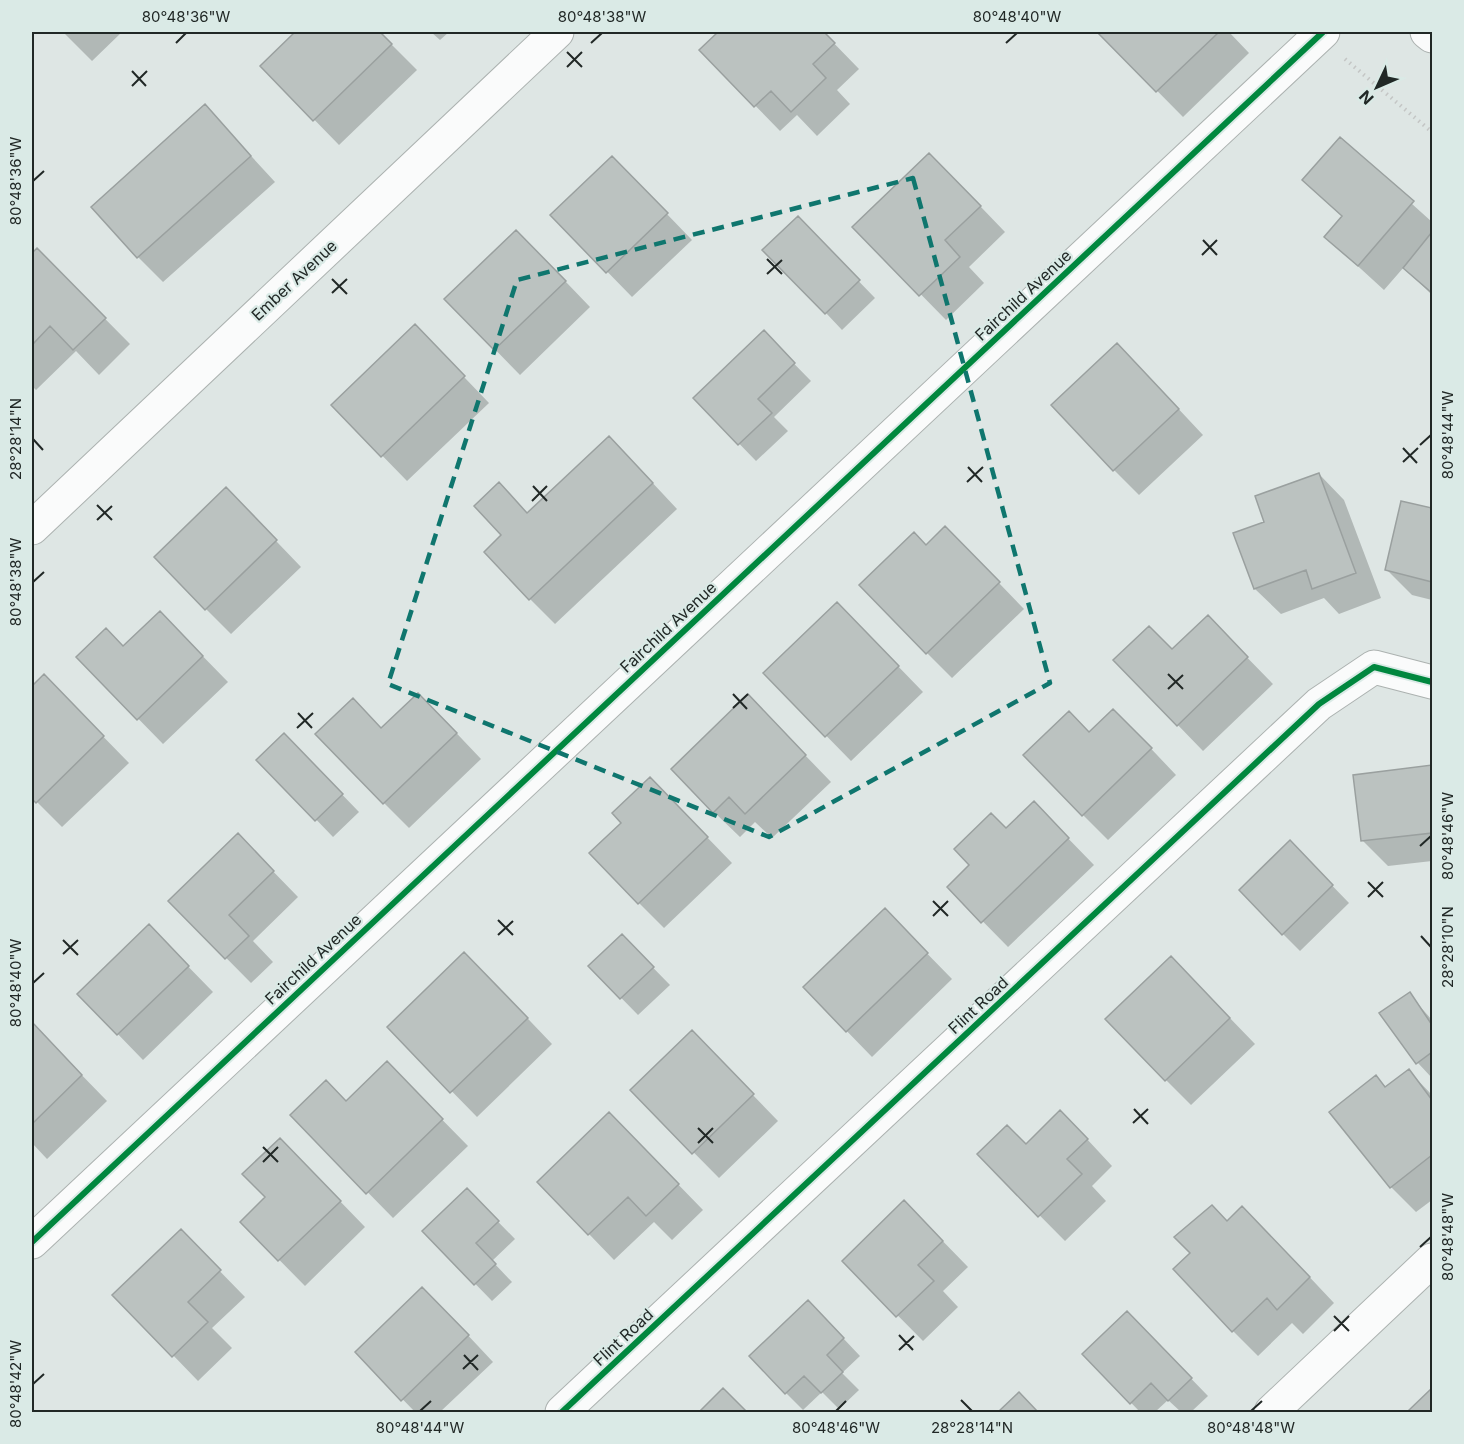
<svg xmlns="http://www.w3.org/2000/svg" width="1464" height="1444" font-family="Inter,sans-serif">
	<style>
		.shadow { fill: #0003 }
		.building { fill: #bbc2c0; stroke: #9aa09f; stroke-width: 1.5 }
		.lines { fill: none; stroke-linecap: round; stroke-linejoin: round }
		.street-casing { stroke: #acb2b0; stroke-width: 35 }
		.secondary-casing { stroke: #acb2b0; stroke-width: 35 }
		.path { stroke: #c4c6c5; stroke-width: 4; stroke-dasharray: 1.5 4.5; stroke-linecap: butt }
		.street { stroke: #fafbfb; stroke-width: 33 }
		.secondary { stroke: #fafbfb; stroke-width: 33 }
		.cycleway-casing { stroke: #daeae6; stroke-width: 10 }
		.cycleway { stroke: #00873e; stroke-width: 6 }
		.marked { fill: none; stroke: #0f766e; stroke-width: 4.5; stroke-dasharray: 12 8; stroke-linejoin: round }
		.ticks { fill: none; stroke: #212826; stroke-width: 2 }
		.labels { text-anchor: middle; dominant-baseline: central; stroke-width: 4.5; stroke-linejoin: round; paint-order: stroke }
		.street-label { font-size: 16px; fill: #212826; stroke: #daeae6 }
		.neatline { fill: none; stroke: #212826; stroke-width: 2 }
		.ticks-label { font-size: 15px; text-anchor: middle; fill: #212826 }
	</style>
	<rect width="100%" height="100%" fill="#dee6e4"/>
	<path class="shadow" d="M63 32H122L92 61Z
		M297 32H379L417 70 339 145 262 66Z
		M431 32H449L440 40Z
		M720 32H750L753 34 756 32H823L859 69 837 90 850 104 817 136 797 115 780 131 701 50Z
		M1099 32H1229L1249 53 1183 117Z
		M205 106 275 182 163 282 138 257Z
		M1340 139 1432 222V295L1404 267 1384 290 1326 237 1343 217 1304 180Z
		M955 180 1005 232 969 267 984 283 946 320 855 227Z
		M637 183 692 240 632 297 552 215Z
		M814 235 875 298 842 330 826 313Z
		M37 250 130 344 99 375 76 351 36 390 32 386V256Z
		M542 257 590 307 520 375 446 299Z
		M763 332 811 381 774 417 788 431 756 461 695 398Z
		M440 352 489 403 407 481 333 405Z
		M1142 370 1203 435 1139 495 1114 470Z
		M634 463 677 509 555 624 530 599 503 536 528 514Z
		M1319 474 1344 500 1381 598 1339 614 1324 598 1281 614 1255 589 1266 523Z
		M1402 502 1432 510V600L1412 595 1386 569Z
		M251 515 301 567 231 634 206 609Z
		M971 554 1024 609 952 678 927 653Z
		M862 629 923 692 851 761 765 673Z
		M185 638 228 682 163 744 78 657Z
		M1233 643 1273 684 1203 751 1115 660Z
		M44 676 129 763 62 827 32 797V688Z
		M444 720 481 759 409 828 384 803Z
		M773 722 831 782 772 838 755 822 740 837 714 812Z
		M1089 734 1139 736 1176 775 1108 840 1083 815Z
		M301 752 359 812 333 837 259 760Z
		M1432 766V861L1388 866 1363 841 1354 776Z
		M675 804 732 863 664 928 639 903Z
		M1059 829 1094 865 1008 947 949 887 1006 830Z
		M1290 842 1349 903 1300 951 1283 934Z
		M263 861 298 897 253 941 273 962 251 983 170 901Z
		M622 936 670 985 638 1015 590 966Z
		M910 936 952 979 872 1057 805 988Z
		M174 952 213 992 143 1060 79 994Z
		M490 979 552 1044 477 1117 389 1027Z
		M1196 983 1255 1044 1191 1105 1166 1080Z
		M1409 994 1432 1020V1078L1418 1063 1382 1013Z
		M32 1024 107 1101 47 1159 32 1143Z
		M717 1058 778 1121 719 1178 632 1090Z
		M1409 1071 1432 1095V1200L1416 1212 1391 1187 1376 1077 1387 1088Z
		M412 1089 468 1146 393 1218 292 1115Z
		M1086 1138 1112 1166 1092 1186 1106 1201 1065 1241 979 1154Z
		M635 1140 703 1210 672 1240 654 1222 614 1260 539 1182Z
		M305 1165 365 1227 305 1286 242 1222Z
		M467 1190 515 1239 492 1261 512 1282 492 1301 424 1231Z
		M1227 1222 1268 1233 1334 1303 1303 1334 1292 1323 1258 1356 1233 1331Z
		M930 1228 968 1267 943 1291 958 1307 923 1341 844 1261Z
		M206 1257 245 1297 212 1328 232 1348 198 1381 115 1295Z
		M448 1314 493 1362 440 1412H415L357 1352Z
		M825 1319 860 1356 842 1373 859 1390 839 1409 822 1392 803 1410 786 1393Z
		M1144 1330 1208 1396 1191 1412H1181L1168 1400 1155 1412H1140L1084 1354Z
		M723 1390 745 1412H701Z
		M1432 1390V1412H1409Z
		M1019 1394 1037 1412H1000Z"/>
	<path class="building" d="M295 32H380L392 44 313 121 260 66Z
		M718 32H824L835 43 813 64 826 78 791 112 771 91 754 107 699 50Z
		M1097 32H1219L1156 92Z
		M205 104 251 156 137 258 91 207Z
		M1340 137 1414 201 1358 266 1324 237 1342 216 1302 180Z
		M929 153 981 206 945 240 960 257 919 296 852 227Z
		M612 156 668 213 606 273 550 215Z
		M798 216 860 280 825 314 762 250Z
		M516 230 566 281 494 350 444 299Z
		M1432 232V293L1403 268Z
		M37 248 106 318 73 350 50 326 32 345V253Z
		M415 324 465 376 381 457 331 405Z
		M764 330 795 363 758 399 772 413 738 445 693 398Z
		M1117 343 1179 409 1113 471 1051 405Z
		M609 436 653 483 529 600 484 552 501 535 474 506 499 482 527 513Z
		M1319 473 1356 573 1312 589 1306 570 1254 589 1233 533 1264 522 1255 496Z
		M226 487 277 540 205 610 154 557Z
		M1401 501 1432 508V582L1385 570Z
		M945 526 1000 582 926 654 859 585 914 532 926 545Z
		M837 602 899 666 825 737 763 673Z
		M160 611 203 656 137 720 76 657 106 628 123 646Z
		M1208 615 1248 657 1177 726 1113 660 1149 626 1172 649Z
		M44 674 104 736 36 803 32 799V686Z
		M418 693 457 733 383 804 315 734 353 698 381 728Z
		M748 694 806 755 745 814 729 797 713 813 671 769Z
		M1113 709 1152 748 1082 816 1023 755 1069 711 1089 732Z
		M284 733 343 794 315 821 256 760Z
		M1432 765V833L1361 841 1353 775Z
		M650 777 708 837 638 904 589 853 621 823 612 813Z
		M1034 801 1069 838 981 923 947 887 969 865 954 849 991 813 1006 828Z
		M238 833 274 871 229 915 249 936 225 959 168 901Z
		M1290 840 1333 885 1282 935 1239 890Z
		M885 908 928 953 846 1032 803 987Z
		M149 924 189 966 117 1035 77 994Z
		M622 934 654 967 620 999 588 966Z
		M464 952 528 1018 450 1093 387 1027Z
		M1171 956 1230 1018 1165 1081 1105 1019Z
		M1410 992 1432 1025V1052L1416 1064 1379 1013Z
		M32 1022 82 1075 32 1124Z
		M692 1030 754 1094 692 1154 630 1090Z
		M387 1061 443 1119 366 1194 290 1115 326 1080 346 1101Z
		M1409 1069 1432 1100V1155L1390 1188 1329 1112 1376 1075 1385 1087Z
		M1060 1110 1088 1139 1067 1159 1082 1174 1038 1217 977 1154 1007 1125 1026 1144Z
		M609 1112 679 1184 646 1216 628 1197 588 1235 537 1182Z
		M280 1138 341 1201 278 1261 240 1222 265 1197 242 1174Z
		M467 1188 499 1221 476 1243 496 1264 474 1285 422 1231Z
		M904 1200 943 1241 918 1265 934 1281 896 1317 842 1261Z
		M1212 1205 1227 1221 1242 1206 1310 1277 1277 1310 1267 1298 1232 1332 1173 1269 1190 1253 1174 1237Z
		M181 1229 221 1270 188 1302 208 1322 172 1357 112 1295Z
		M422 1287 469 1335 401 1401 355 1352Z
		M808 1300 844 1338 827 1355 843 1372 821 1393 804 1376 785 1394 749 1356Z
		M1127 1311 1192 1378 1168 1401 1151 1383 1130 1404 1082 1354Z
		M723 1388 747 1412H699Z
		M1432 1388V1412H1407Z
		M1019 1392 1038 1412H998Z"/>
	<g class="lines">
		<g class="street-casing">
			<path id="street" d="M32 528 557 32
				M32 1242 1323 32
				M562 1412 1319 704 1374 667 1432 682
				M1271 1412 1432 1260"/>
		</g>
		<g class="secondary-casing">
			<path id="secondary" d="M1427 32 1432 36"/>
		</g>
		<path class="path" d="M1345 59 1432 132"/>
		<use href="#street" class="street"/>
		<use href="#secondary" class="secondary"/>
		<g class="cycleway-casing">
			<path id="cycleway" d="M32 1242 1323 32
				M562 1412 1319 704 1374 667 1432 682"/>
		</g>
		<use href="#cycleway" class="cycleway"/>
	</g>
	<path class="marked" d="M913 178 1050 683 769 837 388 684 517 280Z"/>
	<path class="ticks" d="M176 43 186 33M591 43 602 33M1006 43 1017 33M567 52 582 67M567 67 582 52M132 71 146 86M132 86 147 71M33 181 44 171M1203 240 1217 255M1202 255 1217 240M767 259 782 274M767 274 782 260M332 279 347 294M332 293 347 279M33 439 43 450M1420 445 1431 435M1403 448 1417 463M1403 462 1418 448M968 467 982 482M967 482 983 467M533 486 547 501M532 501 547 486M97 505 112 520M97 520 112 506M33 582 44 572M1168 674 1183 689M1168 689 1183 675M733 694 747 709M733 708 748 694M298 713 312 728M297 728 313 713M1420 846 1431 836M1368 882 1383 897M1368 897 1383 882M933 901 948 916M933 916 948 901M498 920 513 935M498 935 513 921M1421 936 1431 947M63 940 78 955M63 954 78 940M33 983 44 973M1134 1109 1148 1124M1133 1123 1148 1109M698 1128 713 1143M698 1143 713 1128M263 1147 278 1162M263 1162 278 1147M1420 1247 1431 1237M1334 1316 1349 1331M1334 1331 1349 1316M899 1335 913 1350M899 1350 914 1336M464 1355 478 1370M463 1369 478 1355M33 1384 44 1374M961 1400 972 1411M420 1411 431 1401M836 1411 846 1401M1251 1411 1262 1401"/>
	<g class="labels">
		<g class="street-label">
			<text transform="translate(294 280) rotate(-43)">Ember Avenue</text>
			<text transform="translate(1023 295) rotate(-43)">Fairchild Avenue</text>
			<text transform="translate(668 627) rotate(-43)">Fairchild Avenue</text>
			<text transform="translate(313 959) rotate(-43)">Fairchild Avenue</text>
			<text transform="translate(978 1005) rotate(-43)">Flint Road</text>
			<text transform="translate(623 1337) rotate(-43)">Flint Road</text>
		</g>
	</g>
	<rect width="1464" height="1444" fill="none" stroke="#daeae6" stroke-width="66"/>
	<g transform="translate(1377 87) rotate(226)" stroke="#daeae6" stroke-width="4.5" paint-order="stroke">
	<path d="M0-4.5L10 22L0 15L-10 22Z" fill="#212826"/>
	<text y="-9" font-size="16" font-weight="bold" text-anchor="middle" fill="#212826">N</text>
	</g>
	<rect x="33" y="33" width="1398" height="1378" class="neatline"/>
	<g class="ticks-label">
		<text x="186" y="22">80°48'36"W</text>
		<text x="602" y="22">80°48'38"W</text>
		<text x="1017" y="22">80°48'40"W</text>
		<text transform="translate(16 181) rotate(-90)" y="5">80°48'36"W</text>
		<text transform="translate(1448 435) rotate(-90)" y="5">80°48'44"W</text>
		<text transform="translate(16 439) rotate(-90)" y="5">28°28'14"N</text>
		<text transform="translate(16 582) rotate(-90)" y="5">80°48'38"W</text>
		<text transform="translate(1448 836) rotate(-90)" y="5">80°48'46"W</text>
		<text transform="translate(1448 947) rotate(-90)" y="5">28°28'10"N</text>
		<text transform="translate(16 983) rotate(-90)" y="5">80°48'40"W</text>
		<text transform="translate(1448 1237) rotate(-90)" y="5">80°48'48"W</text>
		<text transform="translate(16 1384) rotate(-90)" y="5">80°48'42"W</text>
		<text x="420" y="1433">80°48'44"W</text>
		<text x="836" y="1433">80°48'46"W</text>
		<text x="972" y="1433">28°28'14"N</text>
		<text x="1251" y="1433">80°48'48"W</text>
	</g>
</svg>
